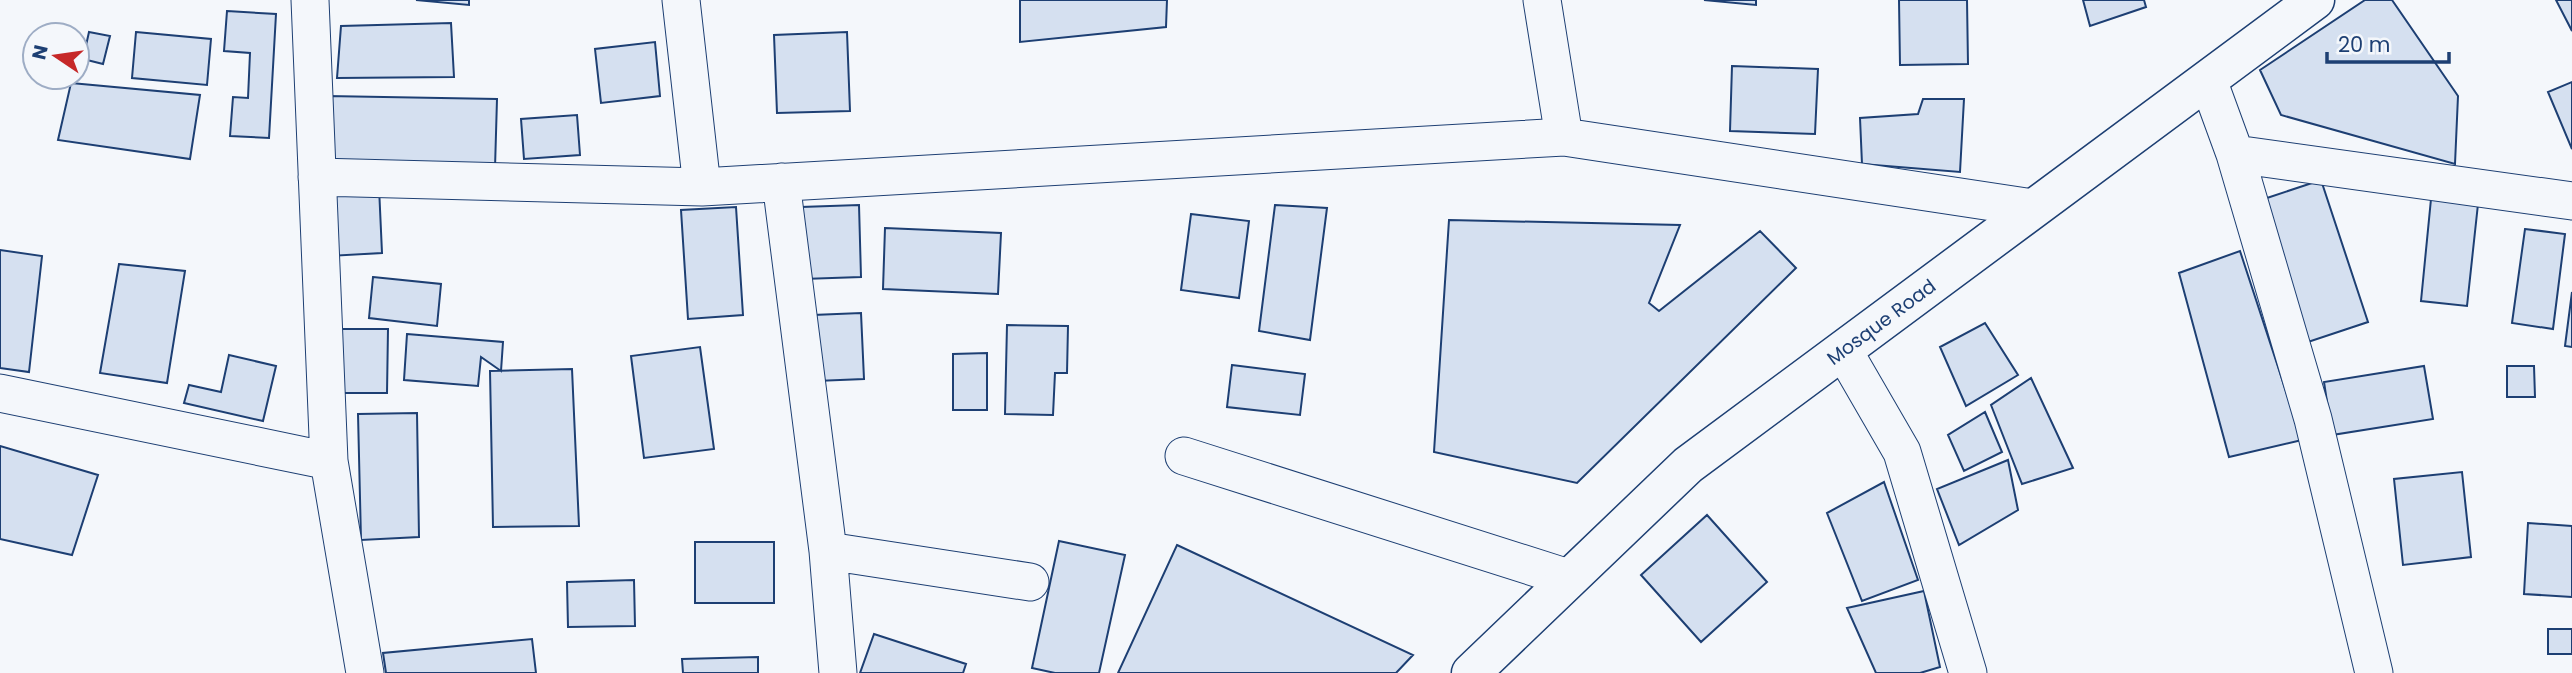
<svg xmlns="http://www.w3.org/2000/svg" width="2572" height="673" font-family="Poppins,sans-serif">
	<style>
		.building { fill: #d5e0f0; stroke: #1d3f73; stroke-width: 2 }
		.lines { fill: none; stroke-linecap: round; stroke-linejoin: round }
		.street-casing { stroke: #1d3f73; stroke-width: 39 }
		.secondary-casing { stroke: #1d3f73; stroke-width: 41 }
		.street { stroke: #f4f7fb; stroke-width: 37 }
		.secondary { stroke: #f4f7fb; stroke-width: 38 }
		.labels { text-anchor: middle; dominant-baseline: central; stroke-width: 5; stroke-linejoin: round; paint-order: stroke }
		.street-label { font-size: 19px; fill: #1d3f73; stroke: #f4f7fb }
	</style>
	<rect width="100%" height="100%" fill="#f4f7fb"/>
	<path class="building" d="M416 0H469V5Z
		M1020 0H1167L1166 27 1020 42Z
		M1704 0H1756V5Z
		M1899 0H1967L1968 64 1900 65Z
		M2083 0H2144L2146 7 2090 26Z
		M2365 0H2392L2458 96 2455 164 2281 115 2260 70Z
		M2556 0H2572V31Z
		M227 11 276 14 269 138 230 136 233 97 248 98 250 53 224 51Z
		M451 23 454 77 337 78 341 26Z
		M89 32 110 36 103 64 83 59Z
		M136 32 211 39 207 85 132 78Z
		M847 32 850 111 777 113 774 35Z
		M655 42 660 96 601 103 595 49Z
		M1732 66 1818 69 1815 134 1730 131Z
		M2572 82V149L2548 92Z
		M71 83 200 95 190 159 58 140Z
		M327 96 497 99 495 168 325 165Z
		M1923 99H1964L1960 172 1862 164 1860 118 1918 114Z
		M577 115 580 155 524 159 521 119Z
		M2321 180 2368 322 2305 343 2258 201Z
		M379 187 382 253 329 256 326 189Z
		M2431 199 2478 204 2467 306 2421 301Z
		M859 205 861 277 803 279 801 207Z
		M1275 205 1327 208 1310 340 1259 331Z
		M736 207 743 315 688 319 681 210Z
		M1191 214 1249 221 1239 298 1181 290Z
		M1449 220 1680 225 1649 303 1659 311 1760 231 1796 268 1577 483 1434 452Z
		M885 228 1001 233 998 294 883 289Z
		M2525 229 2565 234 2553 329 2512 323Z
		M0 250 42 256 29 372 0 368Z
		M2240 251 2302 440 2229 457 2179 273Z
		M119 264 185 271 167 383 100 373Z
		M373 277 441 284 437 326 369 318Z
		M2572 292V347L2565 346Z
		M861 313 864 379 816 381 813 315Z
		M1985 323 2018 375 1966 406 1940 347Z
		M1007 325 1068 326 1067 373H1055L1053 415 1005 414Z
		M327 329H388L387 393H328Z
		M407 334 503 342 501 371 481 357 478 386 404 380Z
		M700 347 714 449 644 458 631 356Z
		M987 353V410H953V354Z
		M229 355 276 366 263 421 184 403 189 385 221 392Z
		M1232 365 1305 374 1300 415 1227 407Z
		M2424 366 2433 419 2332 435 2324 382Z
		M2507 366H2534L2535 397H2507Z
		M572 369 579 526 493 527 490 371Z
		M2031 378 2073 468 2022 484 1991 405Z
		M1985 412 2002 452 1964 471 1948 435Z
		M417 413 419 537 361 540 358 414Z
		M0 446 98 475 72 555 0 539Z
		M2008 460 2018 510 1959 545 1937 489Z
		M2462 472 2471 557 2403 565 2394 479Z
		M1884 482 1918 580 1862 601 1827 513Z
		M1707 515 1767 582 1701 642 1641 575Z
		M2528 523 2572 526V597L2524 594Z
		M1059 541 1125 555 1099 673H1055L1032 668Z
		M695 542H774V603H695Z
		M1177 545 1413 655 1396 673H1118Z
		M634 580 635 626 568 627 567 582Z
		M1924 591 1940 667 1920 673H1876L1847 608Z
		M2548 629H2572V654H2548Z
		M874 634 966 664 963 673H860Z
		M532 639 536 673H386L383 653Z
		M758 657V673H683L682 659Z"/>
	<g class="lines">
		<g class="street-casing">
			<path id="street" d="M310 0 329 461 365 673
				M681 0 702 187
				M1542 0 1564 137
				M2208 80 2235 154 2313 419 2374 673
				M2235 154 2572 201
				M317 177 702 187 1564 137 2032 208
				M781 182 828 551 838 673
				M1843 350 1902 452 1968 673
				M0 393 329 461
				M1184 456 1568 578
				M828 551 1030 582"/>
		</g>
		<g class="secondary-casing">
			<g id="secondary">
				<path id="s1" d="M1471 673 1688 465 2315 0"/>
			</g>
		</g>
		<use href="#street" class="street"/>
		<use href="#secondary" class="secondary"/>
	</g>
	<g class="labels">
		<g class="street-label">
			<text stroke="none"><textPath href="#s1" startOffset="541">Mosque Road</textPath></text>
		</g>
	</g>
	<g transform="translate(56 56) rotate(283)"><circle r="33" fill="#f4f7fb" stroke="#9eadc5" stroke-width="2"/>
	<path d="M0-5L12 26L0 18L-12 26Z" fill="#c62828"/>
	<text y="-10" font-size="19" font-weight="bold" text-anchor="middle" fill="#1d3f73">N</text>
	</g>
	<path d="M2327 52v10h122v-10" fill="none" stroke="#1d3f73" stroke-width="3.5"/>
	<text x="2338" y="52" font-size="21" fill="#1d3f73" stroke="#f4f7fb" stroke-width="5" paint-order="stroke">20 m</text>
</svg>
